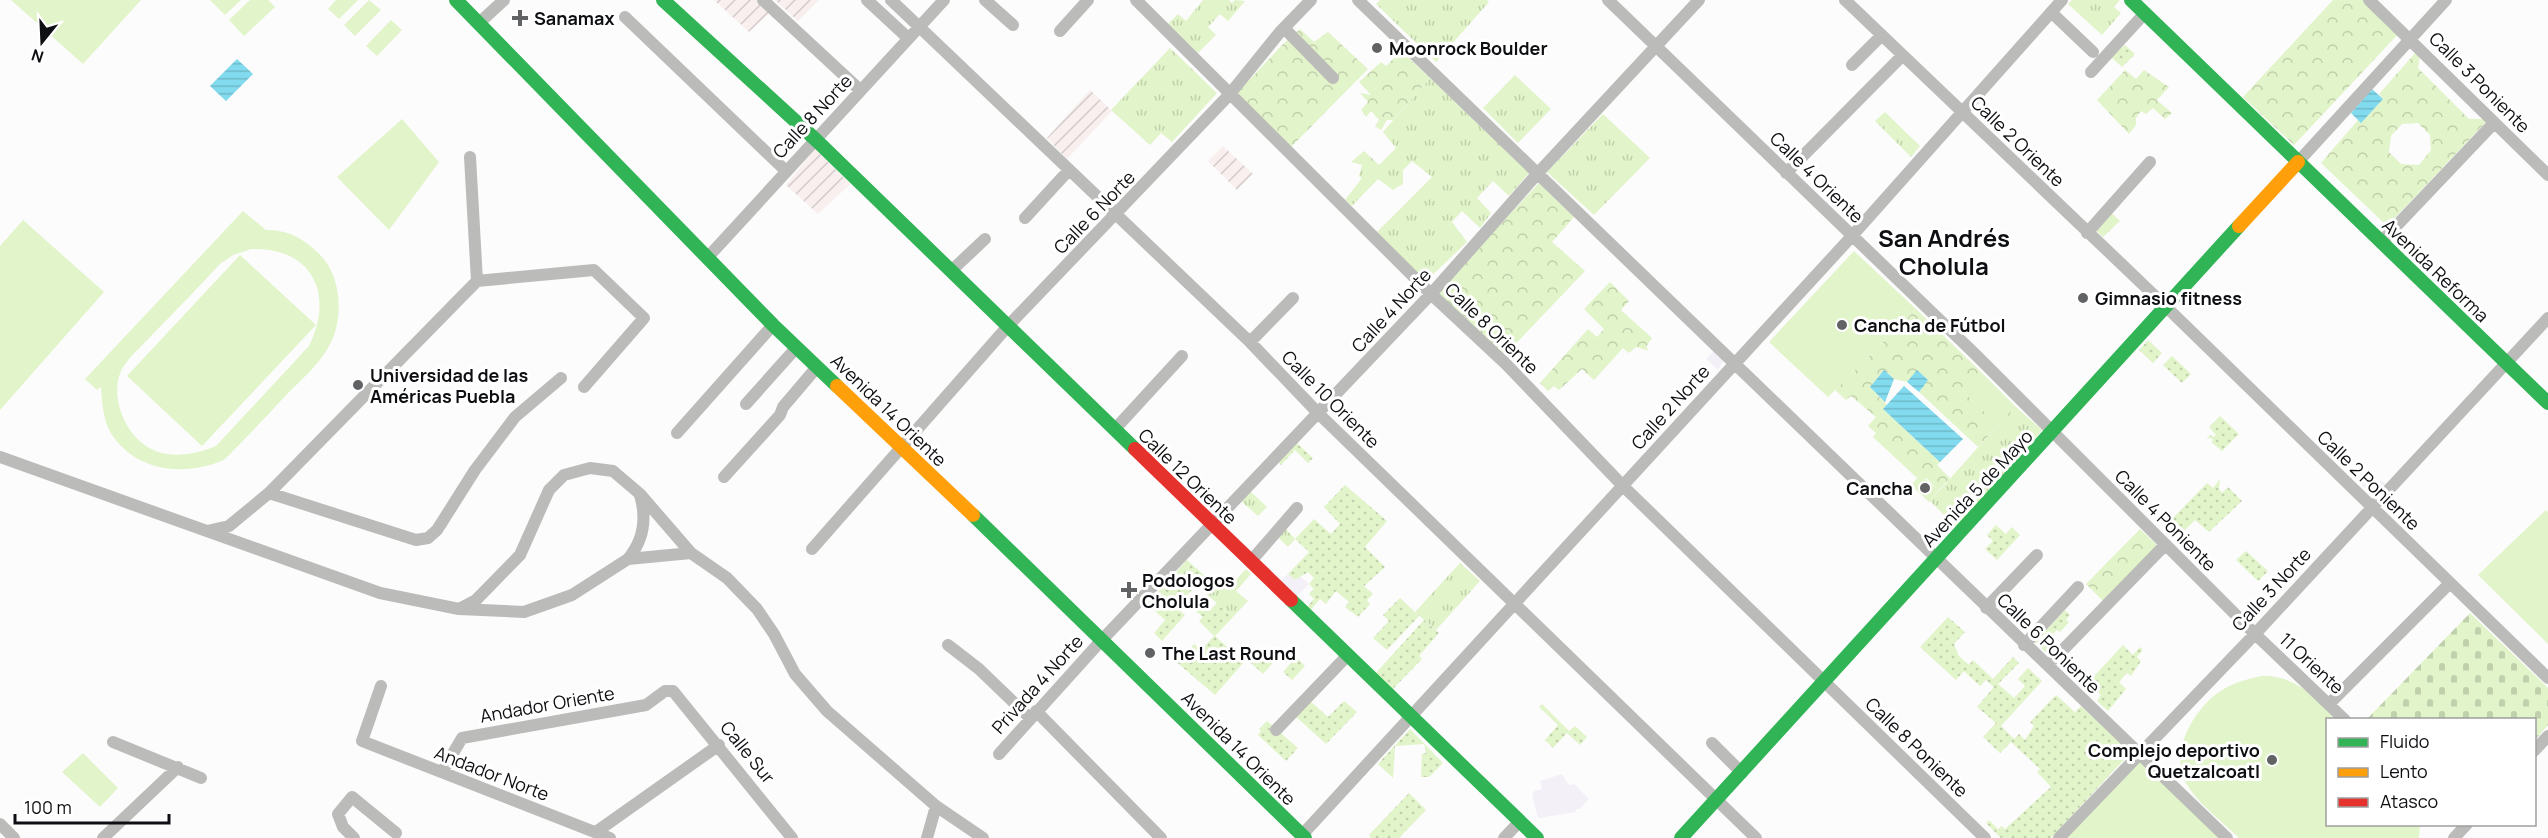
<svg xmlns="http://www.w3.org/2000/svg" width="2548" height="838" font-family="Manrope,sans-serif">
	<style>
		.commercial { fill: #f3f0f7 }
		.industrial { fill: url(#industrial-furrows) }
		.grass { fill: url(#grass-tufts) }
		.cemetery { fill: url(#cemetery-stones) }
		.park { fill: url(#park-crowns); fill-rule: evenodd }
		.garden { fill: url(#garden-dots) }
		.pitch { fill: #e2f4c9; fill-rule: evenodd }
		.water { fill: url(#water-rules) }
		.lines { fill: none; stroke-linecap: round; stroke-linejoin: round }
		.street { stroke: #bbbbba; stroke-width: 12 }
		.fast { stroke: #30b455; stroke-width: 14 }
		.slow { stroke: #ff9f0a; stroke-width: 14 }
		.jam { stroke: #e5322d; stroke-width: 14 }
		.poi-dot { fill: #616264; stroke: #fff; stroke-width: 2 }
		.labels { text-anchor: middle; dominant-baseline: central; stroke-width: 6; stroke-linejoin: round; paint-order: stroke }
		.poi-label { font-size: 18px; font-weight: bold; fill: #0e0f12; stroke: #fff; text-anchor: start }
		.street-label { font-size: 18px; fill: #0e0f12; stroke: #fff }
		.district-label { font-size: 24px; font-weight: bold; fill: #0e0f12; stroke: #fff }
	</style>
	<defs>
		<pattern id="industrial-furrows" width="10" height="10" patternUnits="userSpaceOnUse" patternTransform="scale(1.5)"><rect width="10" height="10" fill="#f8efee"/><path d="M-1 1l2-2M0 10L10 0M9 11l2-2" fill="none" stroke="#d3cccb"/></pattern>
		<pattern id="grass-tufts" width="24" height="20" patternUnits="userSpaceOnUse" patternTransform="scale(1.5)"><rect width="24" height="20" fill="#e2f4c9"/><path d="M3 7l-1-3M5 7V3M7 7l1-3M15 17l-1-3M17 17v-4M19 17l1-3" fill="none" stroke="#c1d0ac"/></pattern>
		<pattern id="cemetery-stones" width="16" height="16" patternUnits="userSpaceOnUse" patternTransform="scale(1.5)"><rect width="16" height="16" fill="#e2f4c9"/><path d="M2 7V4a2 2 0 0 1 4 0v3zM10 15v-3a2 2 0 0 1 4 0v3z" fill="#c1d0ac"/></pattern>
		<pattern id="park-crowns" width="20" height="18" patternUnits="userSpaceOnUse" patternTransform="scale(1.5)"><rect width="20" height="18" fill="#e2f4c9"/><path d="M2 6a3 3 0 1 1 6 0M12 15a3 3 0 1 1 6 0" fill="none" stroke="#c1d0ac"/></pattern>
		<pattern id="garden-dots" width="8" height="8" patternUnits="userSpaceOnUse" patternTransform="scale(1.5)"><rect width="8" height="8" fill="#e2f4c9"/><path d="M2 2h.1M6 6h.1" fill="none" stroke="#c1d0ac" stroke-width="1.8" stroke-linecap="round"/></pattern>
		<pattern id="water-rules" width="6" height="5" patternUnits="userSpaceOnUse" patternTransform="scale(1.5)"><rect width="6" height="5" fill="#81daed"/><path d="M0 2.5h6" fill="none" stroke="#6ebaca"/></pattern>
	</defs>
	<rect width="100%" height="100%" fill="#fcfcfc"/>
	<path class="commercial" d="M1714 351 1724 360 1718 370 1706 359Z
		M2364 471 2377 484 2381 480 2387 485 2374 498 2356 479Z
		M1288 574 1295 580 1300 576 1309 584 1295 598 1279 583Z
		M1562 774 1569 785 1574 784 1589 799 1580 809H1576V812L1538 818 1532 794 1534 791 1542 789 1540 781Z"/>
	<path class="industrial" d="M714 0H762L773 10 749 32Z
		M775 0H819L798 21Z
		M1090 90 1112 111 1067 159 1047 138Z
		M1223 146 1253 174 1237 190 1208 161Z
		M815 149 850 184 818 214 786 185Z"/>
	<path class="grass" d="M1203 0H1229L1232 3 1235 0 1245 1 1228 21 1220 14 1208 27 1216 35 1198 53 1168 24 1178 14 1186 21Z
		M1380 0H1487L1489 2 1436 62 1376 4Z
		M2072 0H2120L2114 7 2121 13 2102 35 2068 4Z
		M1170 48 1217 93 1172 142 1161 133 1150 145 1111 110Z
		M1515 75 1551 109 1518 143 1483 108Z
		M1430 78 1529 173 1509 196 1493 181 1477 198 1491 213 1480 228 1462 211 1452 222 1467 242 1425 282 1376 233 1432 177 1412 161 1403 170V184L1393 190 1378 179 1352 206 1345 200 1362 178 1359 176 1362 165 1351 162 1364 151 1379 165 1396 148 1383 132Z
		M1885 112 1920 146 1911 157 1875 121Z
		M1603 114 1650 158 1594 215 1547 172Z
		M2105 207 2120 221 2103 237 2089 224Z
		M2015 406 2042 430 1959 530 1930 501Z
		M1250 491 1267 507 1258 516 1241 501Z
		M1285 528 1295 539 1288 547 1277 536Z
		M1460 563 1480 581 1436 630 1415 612Z
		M1246 569 1251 574 1236 591 1248 601 1233 617 1196 585 1205 576 1214 584 1223 576 1232 584Z"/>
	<path class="cemetery" d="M2470 613 2548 688V725L2535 740 2534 720 2367 719Z"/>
	<path class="park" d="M2333 0H2364L2401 31 2294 145 2243 97Z
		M1300 29 1314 42 1328 32 1368 69 1290 148 1237 98 1238 92 1284 43Z
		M1397 47 1430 78 1393 120H1387L1381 130 1375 126 1379 120 1371 111 1366 117 1361 110 1368 102 1360 93 1371 95 1359 82 1381 62 1386 66 1395 57 1390 53Z
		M2416 52 2420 56 2418 68 2469 119H2483L2486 122 2387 226 2321 163 2358 120 2361 122 2383 99 2379 94ZM2418 123 2430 135 2431 150 2419 165 2401 164 2389 152 2391 136 2402 124Z
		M2125 70 2136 79 2144 70 2169 87 2157 100 2172 113 2165 119 2153 108 2146 114 2141 111 2136 118V125L2129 134 2097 100Z
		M1539 183 1574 217 1552 242 1585 271 1504 356 1437 292Z
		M1610 282 1629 301 1621 310 1652 338 1646 347 1649 351 1636 347 1629 353 1623 348 1594 380 1582 369 1559 390 1554 386 1548 391 1540 383 1588 329 1597 337 1604 329 1584 309Z
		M1916 309 1980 371 1963 391 1998 425 1978 447 1919 392 1928 380 1918 371 1907 382 1894 379 1884 370 1870 387 1887 405 1883 409 1940 462 1937 465 1950 478 1939 490 1926 478 1924 479 1920 475 1917 478 1873 437 1876 433 1868 426 1876 417 1851 396 1846 400 1835 390Z
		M2140 529 2160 548 2106 604 2086 584Z"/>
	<path class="garden" d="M2125 45 2135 54 2122 67 2111 57Z
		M2148 340 2162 353 2153 363 2139 350Z
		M2172 356 2191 374 2182 383 2163 365Z
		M2220 416 2239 434 2222 451 2211 442 2213 440 2211 438 2206 439 2211 435 2213 437 2216 435 2209 427Z
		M1297 443 1313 458 1308 463 1295 450 1281 465 1278 462Z
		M2220 479 2219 489 2222 493 2228 487 2242 501 2209 532 2195 520 2182 533 2170 521 2207 483 2213 488Z
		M1345 485 1387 521 1365 547 1385 567 1364 586 1373 594 1367 600 1370 604 1358 617 1345 607 1349 602 1336 591 1326 604 1320 599 1309 612 1306 608 1314 599 1309 594 1314 589 1309 584 1314 578 1308 572 1295 580 1288 574 1309 552 1295 539 1314 519 1331 534 1340 524 1324 507Z
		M1996 525 2006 534 2012 527 2020 535 1997 560 1985 549 1993 541 1987 535Z
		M2246 551 2268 571 2258 581 2236 560Z
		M1187 560 1205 576 1176 607 1185 615 1162 641 1154 633 1165 620 1147 604Z
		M1400 598 1419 616 1387 650 1373 638 1389 621 1383 615Z
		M1199 600 1211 609 1217 603 1233 617 1215 636 1244 662 1215 695 1173 659 1178 653 1182 657 1194 644 1201 650 1214 636 1199 621 1203 617 1192 608Z
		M2065 610 2070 615 2066 620 2069 622 2060 632 2057 630 2052 635 2054 637 2048 644 2057 652 2052 658 2035 642Z
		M1948 617 1965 632 1954 644 1959 656 1969 665 1973 660 1993 679 2013 657 2019 663 1998 684 2014 698 2025 686 2018 679 2028 668 2042 681 2001 726 2014 739 2019 734 2025 740 2034 726 2030 722 2056 695 2075 712 2081 706 2131 752 2051 838H2001L1986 823 1989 820 1998 829 2002 826 2005 829 2051 787 2037 772 2040 769 2011 742 2000 753 1983 737 1996 723 1977 707 1994 687 1986 680 1980 686 1964 671 1956 680 1920 647Z
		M1424 620 1439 633 1419 656 1422 659 1392 690 1375 674Z
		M2123 645 2133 655 2140 647 2143 650 2137 657 2141 661 2131 676 2127 673 2119 682 2126 689 2108 711 2097 701 2101 695 2091 685 2086 690 2083 688Z
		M1266 648 1278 657 1263 674 1251 663Z
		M1296 657 1305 666 1292 680 1283 672Z
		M1309 700 1328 717 1344 701 1357 712 1326 744 1294 715Z
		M1542 704 1569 731 1575 726 1587 737 1580 745 1567 733 1553 748 1545 740 1558 725 1539 707Z
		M1267 721 1298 748 1286 761 1258 735 1261 731 1259 729Z
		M1410 729 1443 763 1429 777H1421L1422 754 1426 753 1424 744 1395 746 1393 778 1378 764Z
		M1409 793 1426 810 1399 838H1371L1369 835Z"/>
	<path class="pitch" d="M11 0H141L83 64Z
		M210 0H241L225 15Z
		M250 0H268L275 7 244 36 229 20Z
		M336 0H358L339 19 328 9Z
		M369 0 381 10 355 36 344 25Z
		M391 20 402 30 377 56 366 46Z
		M402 119 439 162 389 230 337 177Z
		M243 211 266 230C288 229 308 241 322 257 341 278 343 315 332 340 323 361 304 377 288 393 267 416 246 438 224 460 186 476 138 473 112 435 103 421 102 403 101 387L97 390 85 379ZM251 249C312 247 335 294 309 346L216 446C193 456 162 460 142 443 121 426 108 388 125 364 133 353 144 344 153 334 175 311 198 288 220 264L233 255Z
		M23 220 104 292 0 410V246Z
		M1854 251 1916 309 1828 397 1769 342Z
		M240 255 316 325 202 446 127 376Z
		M1980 371 2015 406 1998 425 1962 390Z
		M1920 475 1939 490 1929 502 1911 485Z
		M2546 510 2548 512V644L2478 575Z
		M2262 676C2296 675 2315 698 2337 719L2328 720V824H2420L2419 838H2239C2223 822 2199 805 2187 785 2169 755 2191 714 2215 695 2229 684 2246 679 2262 676Z
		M83 753 118 788 100 807 62 772Z
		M2140 757 2225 838H2066Z"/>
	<path class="water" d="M237 59 253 74 226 101 210 86Z
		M2372 89 2383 99 2361 123 2351 113Z
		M1884 370 1894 379 1885 402 1870 387Z
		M1917 370 1928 380 1919 392 1907 382Z
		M1904 386 1963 439 1940 462 1883 409Z"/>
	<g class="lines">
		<path class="street" d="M763 0 860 90
			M867 0 908 38
			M891 0 1250 342 1319 414 1756 838
			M985 0 1013 25
			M1136 0 1431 294 1506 364 1623 486 1985 838
			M1358 0C1648 279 1936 560 2227 838
			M1608 0 1975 354 2255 634 2345 720
			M1845 0 2157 298 2548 678
			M2369 0 2548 175
			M2051 12 2093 52
			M625 17 786 171
			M479 23 504 0
			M1284 28 1333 78
			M1060 31 1088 0
			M1852 65 1881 36
			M2091 72 2145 13
			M470 157 477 281
			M2298 162 2446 0
			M1786 173 1902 56
			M1025 218 1069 170
			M2087 233 2150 162
			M2381 242 2494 123
			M708 257 944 0
			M951 271 985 239
			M1250 342 1293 298
			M746 404 797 347
			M1115 429 1182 356
			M677 433 773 325
			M0 457 380 593 459 609 524 612 572 595 628 559 691 553
			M724 477 780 415 783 407 817 367
			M269 493 416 540 428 538 437 530 475 470 515 417 561 378
			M207 531 229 526 269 493 477 281 594 270 644 318 584 387
			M812 549 1008 326 1229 95 1280 32 1311 0
			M628 559C644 540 647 519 640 495
			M1251 561 1297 508
			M1986 608 2037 555
			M459 609 476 600 520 555 549 490 564 475 590 468 613 471 640 494 691 553 727 578 757 609 774 634 795 674 827 711 936 806 983 838
			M948 645 979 669 1030 718
			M2024 645 2078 587
			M2054 659 2165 545
			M381 686 362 741 610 838
			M2329 704 2450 583
			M1036 711 1161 838
			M1276 730 1348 655
			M113 742 201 778
			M1712 743 1742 773
			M2534 751 2548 736
			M999 754 1099 643 1431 294 1538 173 1699 0
			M442 772 462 738 646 705 665 691H673L792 838
			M0 824 14 838
			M596 832 719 745
			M1302 835 1852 236 2062 0
			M103 838 178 767
			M354 838 343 827 338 814 352 797 396 833
			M927 838 936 806
			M1504 838 1520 821
			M2059 838 2255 634 2548 318
			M2454 838 2467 824"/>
		<path class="fast" d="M456 0 773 325 837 386
			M663 0 815 139 1135 449
			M2131 0 2548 403
			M973 515 1305 838
			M1291 600 1537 838
			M1681 838 2239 226"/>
		<path class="slow" d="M2239 226 2298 162
			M837 386 973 515"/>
		<path class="jam" d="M1135 449 1291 600"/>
	</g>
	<g class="poi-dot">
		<path d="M517 9h6v6h6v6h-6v6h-6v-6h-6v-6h6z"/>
		<circle cx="1377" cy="48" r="6"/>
		<circle cx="2083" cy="298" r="6"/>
		<circle cx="1842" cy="325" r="6"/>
		<circle cx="358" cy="385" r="6"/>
		<circle cx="1925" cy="488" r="6"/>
		<path d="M1126 581h6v6h6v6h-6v6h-6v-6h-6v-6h6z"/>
		<circle cx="1150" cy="653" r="6"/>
		<circle cx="2272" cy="760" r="6"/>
	</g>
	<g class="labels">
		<g class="poi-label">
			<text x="534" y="18">Sanamax</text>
			<text x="1389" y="48">Moonrock Boulder</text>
			<text x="2095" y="298">Gimnasio fitness</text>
			<text x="1854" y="325">Cancha de Fútbol</text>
			<text x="370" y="375">Universidad de las<tspan x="370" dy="21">Américas Puebla</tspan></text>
			<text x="1913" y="488" text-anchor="end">Cancha</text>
			<text x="1142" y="580">Podologos<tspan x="1142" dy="21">Cholula</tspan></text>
			<text x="1162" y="653">The Last Round</text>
			<text x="2260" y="750" text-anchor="end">Complejo deportivo<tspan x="2260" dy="21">Quetzalcoatl</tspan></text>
		</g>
		<g class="street-label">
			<text transform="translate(2480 82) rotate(45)">Calle 3 Poniente</text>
			<text transform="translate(812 116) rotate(-47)">Calle 8 Norte</text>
			<text transform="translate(2018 141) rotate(44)">Calle 2 Oriente</text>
			<text transform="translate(1817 177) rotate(44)">Calle 4 Oriente</text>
			<text transform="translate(1094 212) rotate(-46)">Calle 6 Norte</text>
			<text transform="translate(2436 270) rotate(44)">Avenida Reforma</text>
			<text transform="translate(1391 310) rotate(-47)">Calle 4 Norte</text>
			<text transform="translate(1492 328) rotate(44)">Calle 8 Oriente</text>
			<text transform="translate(1331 399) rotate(45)">Calle 10 Oriente</text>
			<text transform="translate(1670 407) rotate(-48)">Calle 2 Norte</text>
			<text transform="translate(889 410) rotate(44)">Avenida 14 Oriente</text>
			<text transform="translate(1188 476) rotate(44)">Calle 12 Oriente</text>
			<text transform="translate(2369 480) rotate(44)">Calle 2 Poniente</text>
			<text transform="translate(1977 488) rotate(-47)">Avenida 5 de Mayo</text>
			<text transform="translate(2166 520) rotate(45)">Calle 4 Poniente</text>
			<text transform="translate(2271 589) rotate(-47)">Calle 3 Norte</text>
			<text transform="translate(2049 643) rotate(44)">Calle 6 Poniente</text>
			<text transform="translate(2312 663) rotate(43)">11 Oriente</text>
			<text transform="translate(1037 684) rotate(-48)">Privada 4 Norte</text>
			<text transform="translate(547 704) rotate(-10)">Andador Oriente</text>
			<text transform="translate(1917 747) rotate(44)">Calle 8 Poniente</text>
			<text transform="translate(1239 748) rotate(45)">Avenida 14 Oriente</text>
			<text transform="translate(748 752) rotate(51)">Calle Sur</text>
			<text transform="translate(492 773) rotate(21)">Andador Norte</text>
		</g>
		<g class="district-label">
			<text x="1944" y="237">San Andrés<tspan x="1944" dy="28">Cholula</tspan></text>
		</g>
	</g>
	<rect x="2326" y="718" width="210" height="108" fill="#ffffff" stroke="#9f9fa0" stroke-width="1.5"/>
	<rect x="2338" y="738" width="30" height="9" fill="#30b455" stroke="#9f9fa0" stroke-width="1.5"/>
	<text x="2380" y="748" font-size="18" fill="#0e0f12">Fluido</text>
	<rect x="2338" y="768" width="30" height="9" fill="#ff9f0a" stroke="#9f9fa0" stroke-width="1.5"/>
	<text x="2380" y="778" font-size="18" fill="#0e0f12">Lento</text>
	<rect x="2338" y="798" width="30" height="9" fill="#e5322d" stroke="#9f9fa0" stroke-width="1.5"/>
	<text x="2380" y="808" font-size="18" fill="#0e0f12">Atasco</text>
	<g transform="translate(42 42) rotate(198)" stroke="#ffffff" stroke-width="4.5" paint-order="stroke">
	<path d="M0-4.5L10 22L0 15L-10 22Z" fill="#0e0f12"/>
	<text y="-9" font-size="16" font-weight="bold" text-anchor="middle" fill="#0e0f12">N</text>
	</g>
	<path d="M15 814v9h154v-9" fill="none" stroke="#0e0f12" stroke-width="3"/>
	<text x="24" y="814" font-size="18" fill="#0e0f12" stroke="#ffffff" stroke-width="4.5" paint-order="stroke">100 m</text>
</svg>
